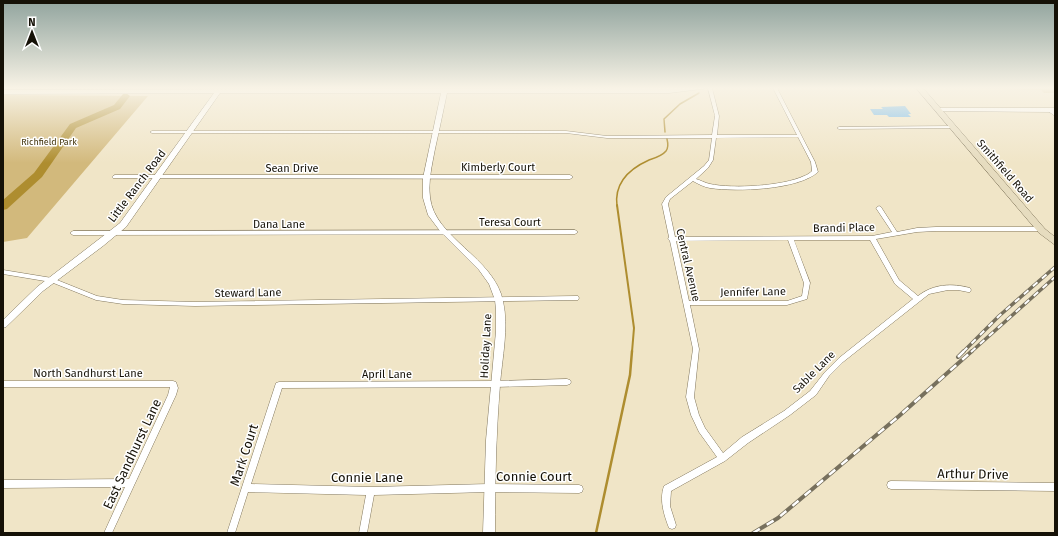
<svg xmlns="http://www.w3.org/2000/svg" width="1058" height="536" font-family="'Fira Sans',sans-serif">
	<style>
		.green { fill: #d2b97c }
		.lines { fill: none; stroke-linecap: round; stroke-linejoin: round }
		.stream-far2 { stroke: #ae8d2f; stroke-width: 1.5 }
		.stream-far1 { stroke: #ae8d2f; stroke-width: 2 }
		.stream { stroke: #ae8d2f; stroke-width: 2.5 }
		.river { fill: #ae8d2f; fill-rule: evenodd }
		.building { fill: #64b4ef }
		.minor-casing { stroke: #82775d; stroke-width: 1 }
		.tertiary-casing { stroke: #82775d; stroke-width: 1 }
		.secondary-casing { stroke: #82775d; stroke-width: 1 }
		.minor { fill: #fff; fill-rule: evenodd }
		.tertiary { fill: #fff; fill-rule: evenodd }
		.secondary { fill: #e6dcbf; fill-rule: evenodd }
		.rail-far1-casing { stroke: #77705d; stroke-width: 3.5 }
		.rail-casing { stroke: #77705d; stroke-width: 4 }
		.rail-far1 { stroke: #fff; stroke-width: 2; stroke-dasharray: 6; stroke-linecap: butt }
		.rail { stroke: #fff; stroke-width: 2.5; stroke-dasharray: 8; stroke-linecap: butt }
		.labels { text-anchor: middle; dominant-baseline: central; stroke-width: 3; stroke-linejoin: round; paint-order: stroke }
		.far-park-label { font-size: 9px; fill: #43350d; stroke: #fff }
		.street-label { font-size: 11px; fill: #151107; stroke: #fff }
		.near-street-label { font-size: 13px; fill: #151107; stroke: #fff }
	</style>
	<rect width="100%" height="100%" fill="#f0e5c7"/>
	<path class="green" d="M948 88H1055V93H1044L1041 90Z
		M3 95 148 96 27 238 3 242Z"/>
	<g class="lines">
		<path class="stream-far2" d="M665 132 664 119 680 104 699 93
			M617 206C614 183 629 169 649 160 655 158 662 156 666 151 669 147 668 143 667 139"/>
		<path class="stream-far1" d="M617 205 634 328 632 352"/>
		<path class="stream" d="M596 533 630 375 632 351"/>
		<path class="river" d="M126 93 130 96 120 109 76 128 42 177 7 209 3 210V200L34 173 70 124 114 105 123 94Z"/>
	</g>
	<path class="building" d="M905 106 911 114H908L911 117H889L887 115H874L870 109H883L881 107Z"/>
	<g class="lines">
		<g class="minor-casing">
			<path id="minor" d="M708 88H712L719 116 717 135H797L773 88H777L815 162 818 172C798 190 736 192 710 188 704 187 698 184 693 181L670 199 668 204 675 237 872 236 892 232 876 208 879 206 881 207 897 232 917 228 936 227H1040L1043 229 1040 231H936L917 232 876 239 899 280 918 296C933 284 952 283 970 288L971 290 970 292H968L958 290H948L929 294 843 362 829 376 816 395 790 415 748 443 725 461 671 491 670 506 676 525 675 528 672 529 669 528C664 515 659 500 664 486L717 457 699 432 691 415 686 397 693 349 670 241 668 239 669 237 662 204 666 197 704 166 709 160 712 138H607L566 133H152L150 132 152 131H566L607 136 712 135 715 116ZM798 137 811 162 812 171C810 173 807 175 804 176 783 186 733 189 710 184 705 183 700 180 696 179L708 168 713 160 716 138ZM788 240 804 283 802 296 787 301H689L676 241ZM794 240H870L895 284 913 299 839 358 825 372 810 391 784 411 742 437 723 453 705 428 699 415 694 397 699 349 690 305H787L807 299 810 283Z
				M1048 109H1052L1055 112V116L1048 111Z
				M953 126H955V128L839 129 837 128 839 127Z
				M115 175H570L573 177 570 179 113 178 112 177 113 176Z
				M575 230 578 232 575 234 73 235 70 233 73 231Z
				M3 270 52 278 97 296 123 300 195 302 576 296H578L579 298 578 300H576L195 306 123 304 96 300 51 282 3 274Z
				M567 379 570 380 571 382 570 384 567 385 495 387 282 388 251 484 371 487 489 484 579 485 582 486 583 489 582 492 579 493 489 492 374 495 367 533H359L366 495 248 492 235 533H227L276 383 279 382 495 381Z
				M3 381H173L176 382 178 388 176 395 112 533H104L125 487 3 488V480L129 479 168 395 170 387H3Z
				M891 481 1055 483V491L891 489 888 488 887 485 888 482Z"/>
		</g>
		<g class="tertiary-casing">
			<path id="tertiary" d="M679 88H709L669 93H447C443 112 439 131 435 149 432 165 428 181 430 197 434 238 494 257 503 301 509 328 502 358 500 385 496 434 495 484 495 533H483L486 440 496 331V310L495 300 489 284 479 270 440 231 428 215 423 198V178L441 93H220L126 227 103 246 43 291 6 327 3 328V320L37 287 120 223 214 93 3 94V90Z
				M938 108H1055V112L936 111 935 110Z"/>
		</g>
		<g class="secondary-casing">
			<path id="secondary" d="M916 88H923L1045 229 1055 237V245L1039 233Z"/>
		</g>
		<use href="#minor" class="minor"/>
		<use href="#tertiary" class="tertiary"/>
		<use href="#secondary" class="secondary"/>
		<g class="rail-far1-casing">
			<path id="rail-far1" d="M963 352 999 316 1055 267
				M971 352 1055 277"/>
		</g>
		<g class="rail-casing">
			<path id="rail" d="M958 357 964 351
				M753 533 778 518 899 416 972 351"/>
		</g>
		<use href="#rail-far1" class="rail-far1"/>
		<use href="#rail" class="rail"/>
	</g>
	<linearGradient id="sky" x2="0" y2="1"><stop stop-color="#91a49e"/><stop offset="0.54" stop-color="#f8f3e6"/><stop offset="1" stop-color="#f8f3e6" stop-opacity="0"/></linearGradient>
	<rect width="1058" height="163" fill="url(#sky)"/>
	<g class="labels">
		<g class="far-park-label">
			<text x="49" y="142">Richfield Park</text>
		</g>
		<g class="street-label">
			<text x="498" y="167">Kimberly Court</text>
			<text x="292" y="168">Sean Drive</text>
			<text transform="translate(1005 171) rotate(49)">Smithfield Road</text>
			<text transform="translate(137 186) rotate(-53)">Little Ranch Road</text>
			<text x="510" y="222">Teresa Court</text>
			<text x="279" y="224">Dana Lane</text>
			<text transform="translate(844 228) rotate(-1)">Brandi Place</text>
			<text transform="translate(688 265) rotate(77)">Central Avenue</text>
			<text transform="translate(753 292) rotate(-1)">Jennifer Lane</text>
			<text transform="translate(248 293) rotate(-1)">Steward Lane</text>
			<text transform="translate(486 346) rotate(-87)">Holiday Lane</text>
			<text transform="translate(814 372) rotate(-45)">Sable Lane</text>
			<text x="88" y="373">North Sandhurst Lane</text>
			<text x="387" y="374">April Lane</text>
		</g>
		<g class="near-street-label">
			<text transform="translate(132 454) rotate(-65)">East Sandhurst Lane</text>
			<text transform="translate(244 455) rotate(-72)">Mark Court</text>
			<text transform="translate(973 474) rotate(1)">Arthur Drive</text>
			<text x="534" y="476">Connie Court</text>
			<text x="367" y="477">Connie Lane</text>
		</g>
	</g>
	<rect width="1058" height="536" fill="none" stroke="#151107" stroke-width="8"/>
	<g transform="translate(32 32)" stroke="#ffffff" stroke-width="3" paint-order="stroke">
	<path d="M0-3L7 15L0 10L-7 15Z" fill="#151107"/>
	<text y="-6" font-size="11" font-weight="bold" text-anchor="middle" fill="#151107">N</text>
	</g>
</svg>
